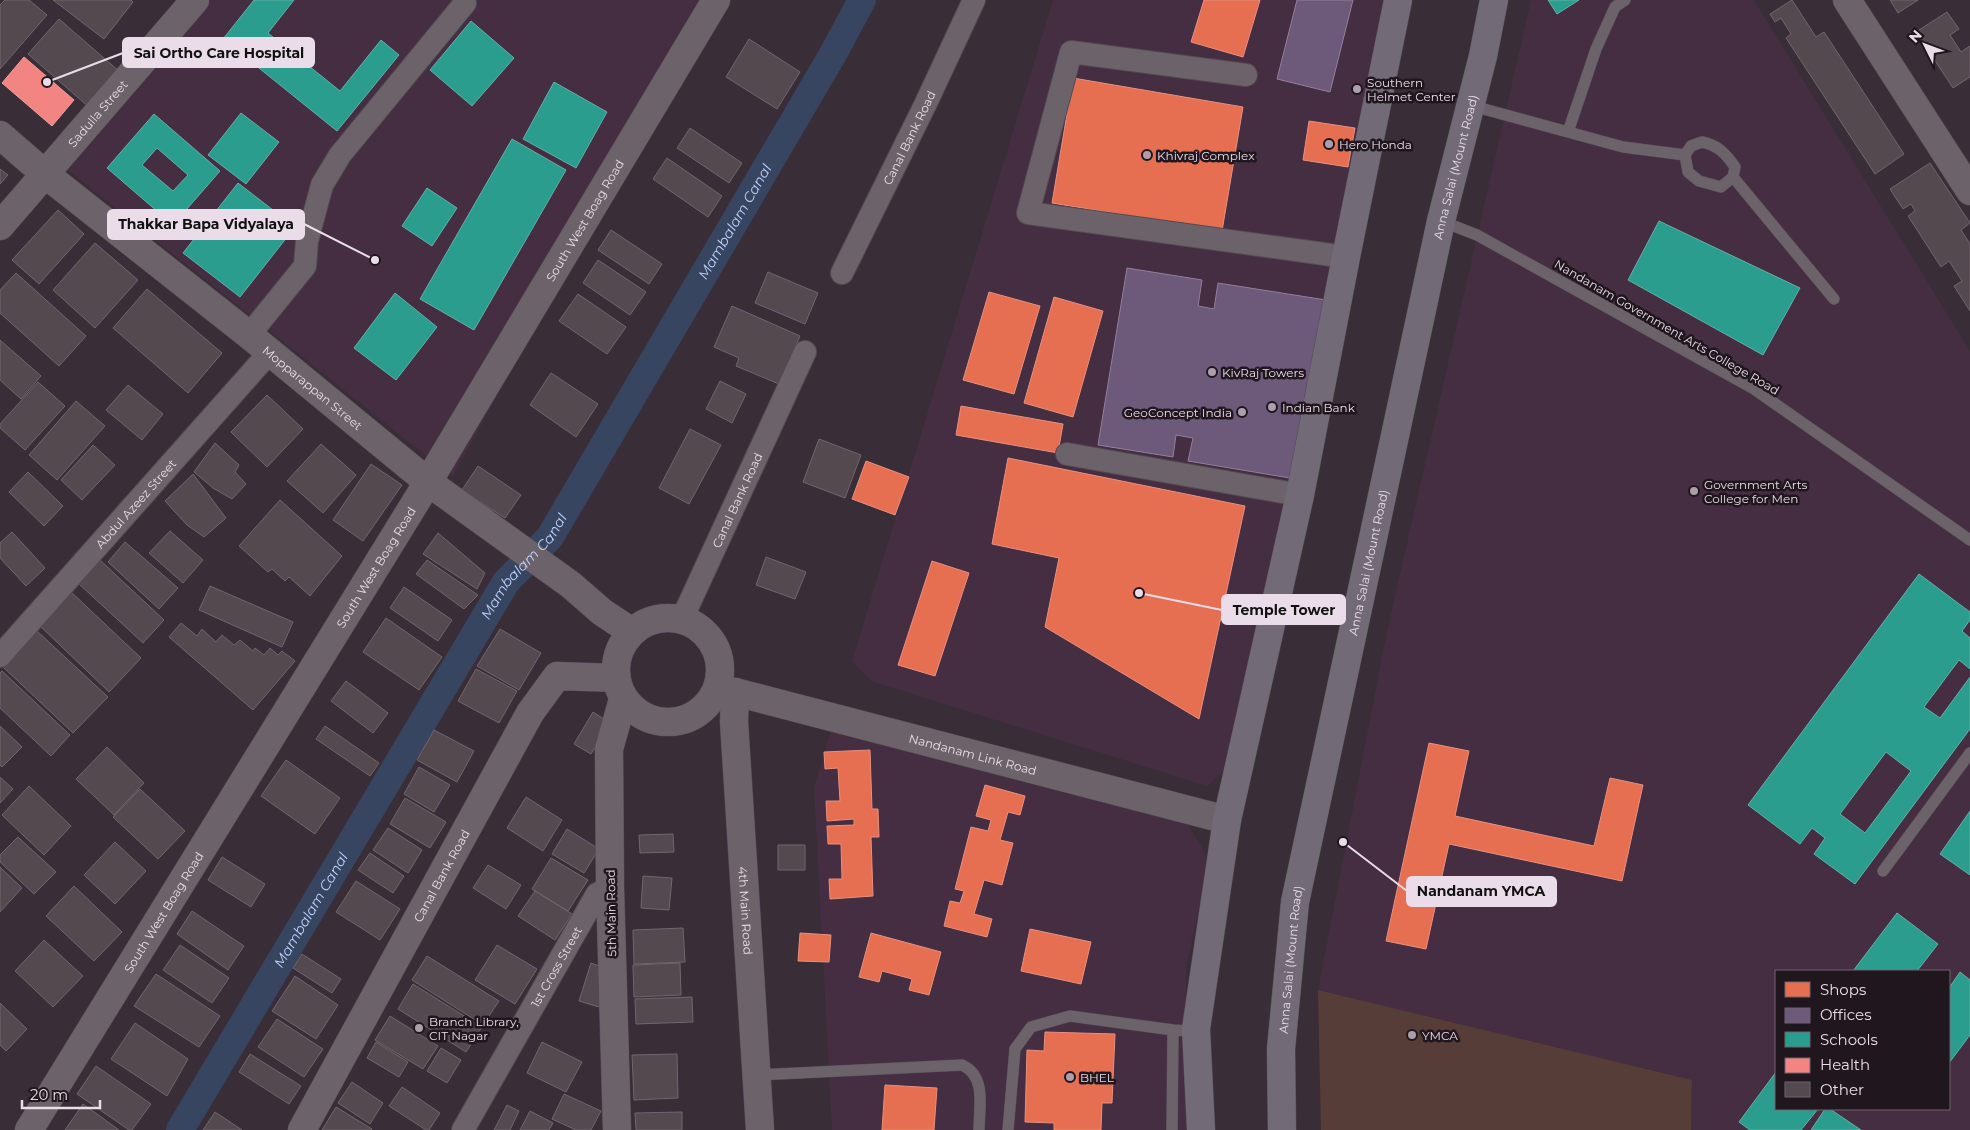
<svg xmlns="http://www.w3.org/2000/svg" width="1970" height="1130" font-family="Montserrat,sans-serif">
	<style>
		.built { fill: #452d42; fill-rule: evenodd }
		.green { fill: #563d37 }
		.shops { fill: #e76f51; stroke: #e8907e }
		.offices { fill: #6d597a; stroke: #92809b }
		.schools { fill: #2a9d8f; stroke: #64b0aa; fill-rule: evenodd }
		.health { fill: #f28482; stroke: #f09ea1 }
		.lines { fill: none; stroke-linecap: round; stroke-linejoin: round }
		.canal { stroke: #384560; stroke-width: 28 }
		.building { fill: #54494f; stroke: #72666c }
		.lane-casing { stroke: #544a53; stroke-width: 12 }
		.street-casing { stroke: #544a53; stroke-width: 24 }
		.secondary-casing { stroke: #544a53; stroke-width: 29 }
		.primary-casing { stroke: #544a53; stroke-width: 29 }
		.lane { stroke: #6c636a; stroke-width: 11 }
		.street { stroke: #6c636a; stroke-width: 22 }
		.secondary { stroke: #6c636a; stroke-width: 28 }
		.primary { stroke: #736a78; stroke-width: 28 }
		.poi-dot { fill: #ac9faa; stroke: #1f161e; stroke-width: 2 }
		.labels { text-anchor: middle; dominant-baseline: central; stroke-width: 5; stroke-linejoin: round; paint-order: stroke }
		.poi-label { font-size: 12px; fill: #eadce8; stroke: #1f161e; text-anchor: start }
		.street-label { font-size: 12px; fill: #eadce8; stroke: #1f161e }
		.water-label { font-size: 14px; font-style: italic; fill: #bbd2fe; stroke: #1f161e }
		.leader { fill: none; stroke: #eadce8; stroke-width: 2 }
		.callout-dot { fill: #eadce8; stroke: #1f161e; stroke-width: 2 }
		.callout { fill: #eadce8; stroke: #eadce8; stroke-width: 2 }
		.callout-label { font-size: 14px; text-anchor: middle; font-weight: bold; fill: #111 }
	</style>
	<rect width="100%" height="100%" fill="#392e38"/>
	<path class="built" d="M211 0H712L453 477 65 168Z
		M1053 0H1390L1233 764 1207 786 871 681 852 661Z
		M1531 0H1754L1970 351V1130H1691L1692 1080 1318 990 1387 631ZM1776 971H1949V1109H1776Z
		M836 713 1186 821 1210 861 1186 967 1187 1130H832L814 788Z"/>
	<path class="green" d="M1318 990 1692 1080 1691 1130H1321Z"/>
	<path class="shops" d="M1204 0H1260L1243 57 1191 42Z
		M1073 78 1243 107 1222 231 1052 203Z
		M1309 121 1355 128 1348 167 1303 160Z
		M989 292 1040 306 1014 394 963 380Z
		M1054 297 1103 311 1073 417 1024 403Z
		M961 406 1063 424 1058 453 956 435Z
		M1008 458 1245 506 1199 719 1045 627 1059 558 992 544Z
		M866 461 909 477 895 515 852 499Z
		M932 561 969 573 935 676 898 665Z
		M1429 743 1469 751 1455 816 1594 846 1610 778 1643 785 1622 881 1449 844 1426 949 1386 941Z
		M870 750 872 809H878L879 837H871L873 896 830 899 829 879H842L841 844H828L827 826 854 825V819L827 821 826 801H840L838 768 825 769 824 752Z
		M985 785 1025 796 1020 815 1008 812 1000 840 1013 843 1002 885 984 880 974 914 992 919 987 937 944 926 950 901 960 903 964 891 955 889 971 827 988 831 991 820 976 816Z
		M1030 929 1091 942 1081 984 1021 971Z
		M800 933 831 935 829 962 798 961Z
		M871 933 941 952 929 995 909 990 912 979 882 971 879 982 859 977Z
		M1045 1032 1115 1034 1112 1103H1102L1101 1130H1054V1123L1025 1122 1027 1050 1044 1051Z
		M885 1085 937 1088 934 1130H882Z"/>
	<path class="offices" d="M1297 0H1353L1330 92 1277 79Z
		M1127 268 1202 280 1198 306 1214 309 1218 283 1326 300 1296 479 1188 461 1193 438 1176 435 1173 457 1098 445Z"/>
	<path class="schools" d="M254 0H294L268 33 340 91 381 40 399 55 337 131 223 39Z
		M1548 0H1579L1557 14Z
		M471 21 514 58 472 106 430 70Z
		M554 82 607 112 576 168 523 139Z
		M241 113 279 142 246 184 208 155Z
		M154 114 220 171 173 225 107 168ZM157 148 188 175 173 191 142 165Z
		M512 139 566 170 474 330 420 299Z
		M238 183 295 227 240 297 183 253Z
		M427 188 457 208 432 246 402 226Z
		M1659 221 1800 288 1763 355 1628 280Z
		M395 293 437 327 396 380 354 348Z
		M1919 574 1970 612V620L1962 631 1970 638V669L1959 660 1924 707 1940 718 1970 677V729L1855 884 1814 854 1825 838 1812 828 1800 844 1748 805ZM1886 752 1911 771 1865 833 1840 814Z
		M1970 811V875L1940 854Z
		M1897 913 1938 944 1917 971H1853Z
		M1960 972 1970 980V1035L1949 1063V988Z
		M1776 1072V1109H1818L1801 1130H1750L1739 1122Z
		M1825 1109H1830L1861 1130H1811Z"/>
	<path class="health" d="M24 57 74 100 52 126 2 83Z"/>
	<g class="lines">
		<path class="canal" id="s1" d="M180 1130 506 582 550 537 833 54 862 0"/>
	</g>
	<path class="building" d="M5 0H29L47 15 0 69V5Z
		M53 0H131L133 2 104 39Z
		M1792 0 1816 37 1824 32 1904 154 1875 174 1786 38 1791 34 1781 18 1775 22 1770 14Z
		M1890 0H1918L1898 13Z
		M1947 12 1959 29 1950 35 1961 52 1970 46V77L1953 88 1916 32Z
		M59 19 120 72 90 108 28 54Z
		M749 39 800 72 777 109 726 77Z
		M690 128 742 163 729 183 677 148Z
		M667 158 722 196 708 217 653 179Z
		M1930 163 1970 223 1961 230 1970 244V311L1954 286 1962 281 1949 261 1941 267 1908 216 1915 211 1911 204 1903 209 1890 189Z
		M0 169 8 175 0 184Z
		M58 210 84 234 39 284 12 260Z
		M611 230 662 264 649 284 598 250Z
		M95 243 138 280 95 328 53 290Z
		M598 260 646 292 630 315 583 283Z
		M768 272 818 293 805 324 755 303Z
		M16 273 86 336 59 366 0 313V290Z
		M147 289 222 353 188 393 113 328Z
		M578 294 626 327 607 354 559 321Z
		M732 306 800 336 779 384 736 366 739 358 714 347Z
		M0 340 41 376 21 399 0 380Z
		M551 373 598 404 576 437 530 405Z
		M720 381 746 394 732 423 706 409Z
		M38 382 65 406 25 450 0 428V424Z
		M128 385 163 414 142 440 106 410Z
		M267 395 303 429 267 467 231 432Z
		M76 401 105 426 57 480 29 455Z
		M690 429 721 445 689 504 659 488Z
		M819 439 861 455 845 498 803 482Z
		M215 443 239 465 235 472 246 484 232 499 213 488 194 472Z
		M321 444 356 475 323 513 287 481Z
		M93 445 115 465 82 500 61 480Z
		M371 464 402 485 363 541 333 520Z
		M478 466 521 495 505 518 462 490Z
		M28 472 63 506 44 526 9 492Z
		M193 474 226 518 204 537 187 525 165 501Z
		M280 500 342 556 310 596 289 577 285 581 272 569 268 572 239 546Z
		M170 531 203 560 183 583 149 553Z
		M12 532 45 568 26 586 0 558V543Z
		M438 533 485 573 477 589 423 554Z
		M125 542 178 588 159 609 108 562Z
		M766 557 806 572 795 599 756 585Z
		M100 560 164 620 143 643 78 583Z
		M427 560 478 595 464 609 416 574Z
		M210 586 293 622 282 647 199 610Z
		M404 587 452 620 438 641 390 608Z
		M70 591 141 658 109 692 38 624Z
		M386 618 442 657 419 690 363 652Z
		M181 623 197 636 202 629 216 642 222 635 234 645 240 640 253 651 255 648 264 655 270 648 278 655 282 651 295 661 253 710 169 637Z
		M500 629 541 653 519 690 477 666Z
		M37 631 108 697 73 733 3 667Z
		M476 669 517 691 499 723 458 701Z
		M2 671 70 735 51 756 0 708V673Z
		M346 681 388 713 373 733 331 701Z
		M593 712 610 723 591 754 574 744Z
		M0 726 22 747 2 767 0 765Z
		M325 726 379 763 370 776 316 739Z
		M434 730 474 751 457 782 417 760Z
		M107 747 144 783 114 815 76 779Z
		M286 760 340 798 315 834 261 796Z
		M419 767 450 785 434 812 404 794Z
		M0 777 13 789 0 803Z
		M29 786 71 826 44 855 2 815Z
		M140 789 185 831 158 859 113 817Z
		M526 797 562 820 543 851 507 828Z
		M405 798 446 822 430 848 390 824Z
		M388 828 422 850 408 873 373 850Z
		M567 829 599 849 584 873 552 854Z
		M673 834 674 852 640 853 639 835Z
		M18 837 56 872 34 894 0 862V855Z
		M115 842 146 871 115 904 84 875Z
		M778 845H805V870H778Z
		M370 853 404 876 393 893 358 870Z
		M222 857 265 884 251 907 208 880Z
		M551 858 588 880 568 911 532 889Z
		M488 865 521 885 506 909 473 888Z
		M0 867 22 888 0 912Z
		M643 876 672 878 669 910 641 908Z
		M356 881 400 909 380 940 336 912Z
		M74 886 122 932 94 961 46 916Z
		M535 891 572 914 555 940 518 916Z
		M192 911 244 946 228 970 177 934Z
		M683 928 685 962 634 964 633 930Z
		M44 940 83 976 53 1007 15 971Z
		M180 945 229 978 212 1003 163 970Z
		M497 945 537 969 515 1004 475 980Z
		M302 954 341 979 332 993 293 968Z
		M427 956 499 1001 483 1025 412 980Z
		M591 963 611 970 599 1007 579 1001Z
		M680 963 681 995 634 997 633 965Z
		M156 974 220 1016 199 1047 134 1006Z
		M295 976 338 1005 316 1039 272 1011Z
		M413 984 482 1027 466 1052 398 1009Z
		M692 997 693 1022 636 1024 635 999Z
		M0 1003 27 1029 6 1051 0 1045Z
		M390 1016 438 1046 423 1069 375 1040Z
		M277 1019 323 1049 304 1077 258 1047Z
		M135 1023 188 1059 167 1096 111 1059Z
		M376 1042 408 1062 399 1077 367 1058Z
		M542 1042 582 1062 566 1092 527 1073Z
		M441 1048 461 1060 447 1083 427 1071Z
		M250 1054 301 1086 289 1104 239 1072Z
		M677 1054 678 1098 634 1100 632 1055Z
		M96 1066 151 1104 132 1130H129L77 1094Z
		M352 1082 383 1103 370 1124 338 1103Z
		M402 1087 440 1113 429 1130H426L389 1106Z
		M564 1094 601 1111 591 1130H576L552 1119Z
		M83 1104 119 1130H65Z
		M507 1105 519 1111 510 1130H494Z
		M336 1107 372 1129 371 1130H322Z
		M530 1111 553 1123 549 1130H520Z
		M215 1112 242 1130H203Z
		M682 1112V1130H636L635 1113Z"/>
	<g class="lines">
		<g class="lane-casing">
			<path id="lane" d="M1469 105 1623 147 1685 155
				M1568 132 1596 49 1615 7 1625 0
				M1702 142C1718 145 1726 154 1735 167L1733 177 1721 187 1699 181 1688 172 1685 155 1691 146Z
				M1733 177 1834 299
				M1441 221 1477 235 1754 389 1970 540
				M1883 871 1970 753
				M757 1075 962 1065C987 1076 979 1108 979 1130
				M1008 1130 1015 1049 1031 1027 1070 1016 1173 1030 1189 1031 1196 1029
				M1172 1130 1173 1030"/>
		</g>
		<g class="street-casing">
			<g id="street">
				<path d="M1246 75 1071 52 1028 213 1346 257"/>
				<path id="s2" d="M842 273 926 103 974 0"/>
				<path d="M249 335 305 266 307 241 322 185 340 155 465 3"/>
				<path d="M1067 454 1300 495"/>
				<path id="s3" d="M682 619 805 352"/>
				<path id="s4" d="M0 656 270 352"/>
				<path id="s5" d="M463 1130 597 894 610 888"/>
			</g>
		</g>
		<g class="secondary-casing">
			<g id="secondary">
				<path d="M1847 0 1970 191"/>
				<path id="s6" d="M0 135 45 174 249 335 428 482 571 585 602 612 632 632"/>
				<path id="s7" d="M0 226 195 0"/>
				<circle cx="668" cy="670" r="52"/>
				<path id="s8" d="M717 689 735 692 1227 820"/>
				<path id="s9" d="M735 692 734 722 760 1130"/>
				<path id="s10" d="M29 1130 428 482 716 0"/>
				<path id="s11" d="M302 1130 530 713 557 676 616 678"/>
				<path d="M617 1130 610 888 609 749 623 699"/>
			</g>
		</g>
		<g class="primary-casing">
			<g id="primary">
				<path d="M1201 1130 1196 1029 1227 820 1300 495 1346 257 1398 0"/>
				<path id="s12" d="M1282 1130 1281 1049 1295 902 1441 221 1483 56 1494 0"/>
			</g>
		</g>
		<use href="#lane" class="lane"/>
		<use href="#street" class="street"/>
		<use href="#secondary" class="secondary"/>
		<use href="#primary" class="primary"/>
	</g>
	<g class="poi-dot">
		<circle cx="1357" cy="89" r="5"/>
		<circle cx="1329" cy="144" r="5"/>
		<circle cx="1147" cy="155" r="5"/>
		<circle cx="1212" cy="372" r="5"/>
		<circle cx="1272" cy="407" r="5"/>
		<circle cx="1242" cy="412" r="5"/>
		<circle cx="1694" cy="491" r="5"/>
		<circle cx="419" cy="1028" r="5"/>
		<circle cx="1412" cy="1035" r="5"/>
		<circle cx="1070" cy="1077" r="5"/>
	</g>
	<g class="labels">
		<g class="poi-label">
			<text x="1367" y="82">Southern<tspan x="1367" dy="14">Helmet Center</tspan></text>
			<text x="1339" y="144">Hero Honda</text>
			<text x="1157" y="155">Khivraj Complex</text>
			<text x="1222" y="372">KivRaj Towers</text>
			<text x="1282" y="407">Indian Bank</text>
			<text x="1232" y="412" text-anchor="end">GeoConcept India</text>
			<text x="1704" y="484">Government Arts<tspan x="1704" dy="14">College for Men</tspan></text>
			<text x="429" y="1021">Branch Library,<tspan x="429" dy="14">CIT Nagar</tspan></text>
			<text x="1422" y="1035">YMCA</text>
			<text x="1080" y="1077">BHEL</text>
		</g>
		<g class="street-label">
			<text stroke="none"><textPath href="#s7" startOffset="149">Sadulla Street</textPath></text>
			<text stroke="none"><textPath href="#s2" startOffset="151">Canal Bank Road</textPath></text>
			<text stroke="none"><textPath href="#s12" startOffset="981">Anna Salai (Mount Road)</textPath></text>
			<text stroke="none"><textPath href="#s10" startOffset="1066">South West Boag Road</textPath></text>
			<text transform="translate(1667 327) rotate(30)">Nandanam Government Arts College Road</text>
			<text stroke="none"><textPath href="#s6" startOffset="402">Mopparappan Street</textPath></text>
			<text stroke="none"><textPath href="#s3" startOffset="131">Canal Bank Road</textPath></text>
			<text stroke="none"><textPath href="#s4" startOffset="204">Abdul Azeez Street</textPath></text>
			<text stroke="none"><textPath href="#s12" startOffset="576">Anna Salai (Mount Road)</textPath></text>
			<text stroke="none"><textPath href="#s10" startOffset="661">South West Boag Road</textPath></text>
			<text stroke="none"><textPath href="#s8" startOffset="264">Nandanam Link Road</textPath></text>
			<text stroke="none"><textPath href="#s11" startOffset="290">Canal Bank Road</textPath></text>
			<text stroke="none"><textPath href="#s9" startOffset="219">4th Main Road</textPath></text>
			<text stroke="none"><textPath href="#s10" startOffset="256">South West Boag Road</textPath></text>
			<text transform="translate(611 913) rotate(-91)">5th Main Road</text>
			<text stroke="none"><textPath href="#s12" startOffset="171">Anna Salai (Mount Road)</textPath></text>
			<text stroke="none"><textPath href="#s5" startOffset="188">1st Cross Street</textPath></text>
		</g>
		<g class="water-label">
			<text stroke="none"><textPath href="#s1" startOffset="1066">Mambalam Canal</textPath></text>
			<text stroke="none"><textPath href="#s1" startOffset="661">Mambalam Canal</textPath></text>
			<text stroke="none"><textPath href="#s1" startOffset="256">Mambalam Canal</textPath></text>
		</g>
	</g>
	<path class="leader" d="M47 82L123 53M375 260L304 224M1139 593L1222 610M1343 842L1407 891"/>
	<g class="callout-dot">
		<circle cx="47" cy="82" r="5"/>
		<circle cx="375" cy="260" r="5"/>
		<circle cx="1139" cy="593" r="5"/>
		<circle cx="1343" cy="842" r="5"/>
	</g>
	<g class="callout">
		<rect x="123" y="38" width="191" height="29" rx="5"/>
		<rect x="108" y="210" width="196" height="29" rx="5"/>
		<rect x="1222" y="595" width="123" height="29" rx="5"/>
		<rect x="1407" y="877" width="149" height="29" rx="5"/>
	</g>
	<g class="callout-label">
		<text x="219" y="58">Sai Ortho Care Hospital</text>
		<text x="206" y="229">Thakkar Bapa Vidyalaya</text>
		<text x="1284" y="615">Temple Tower</text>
		<text x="1481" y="896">Nandanam YMCA</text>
	</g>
	<rect x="1775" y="970" width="175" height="140" fill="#1f161e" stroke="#70656f"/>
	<rect x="1785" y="982" width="25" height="15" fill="#e76f51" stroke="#70656f"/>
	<text x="1820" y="995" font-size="15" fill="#eadce8">Shops</text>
	<rect x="1785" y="1008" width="25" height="15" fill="#6d597a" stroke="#70656f"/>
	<text x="1820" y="1020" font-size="15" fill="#eadce8">Offices</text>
	<rect x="1785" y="1032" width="25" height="15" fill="#2a9d8f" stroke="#70656f"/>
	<text x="1820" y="1045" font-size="15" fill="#eadce8">Schools</text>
	<rect x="1785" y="1058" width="25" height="15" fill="#f28482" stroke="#70656f"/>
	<text x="1820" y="1070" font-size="15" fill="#eadce8">Health</text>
	<rect x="1785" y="1082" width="25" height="15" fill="#54494f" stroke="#70656f"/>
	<text x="1820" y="1095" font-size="15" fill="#eadce8">Other</text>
	<g transform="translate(1925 45) rotate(312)" stroke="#1f161e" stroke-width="4" paint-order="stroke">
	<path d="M0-4L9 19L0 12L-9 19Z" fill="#eadce8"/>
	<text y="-8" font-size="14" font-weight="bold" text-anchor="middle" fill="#eadce8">N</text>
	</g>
	<path d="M22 1100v8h78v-8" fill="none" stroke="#eadce8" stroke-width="2.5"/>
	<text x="30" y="1100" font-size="15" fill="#eadce8" stroke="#1f161e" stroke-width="4" paint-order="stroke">20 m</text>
</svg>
